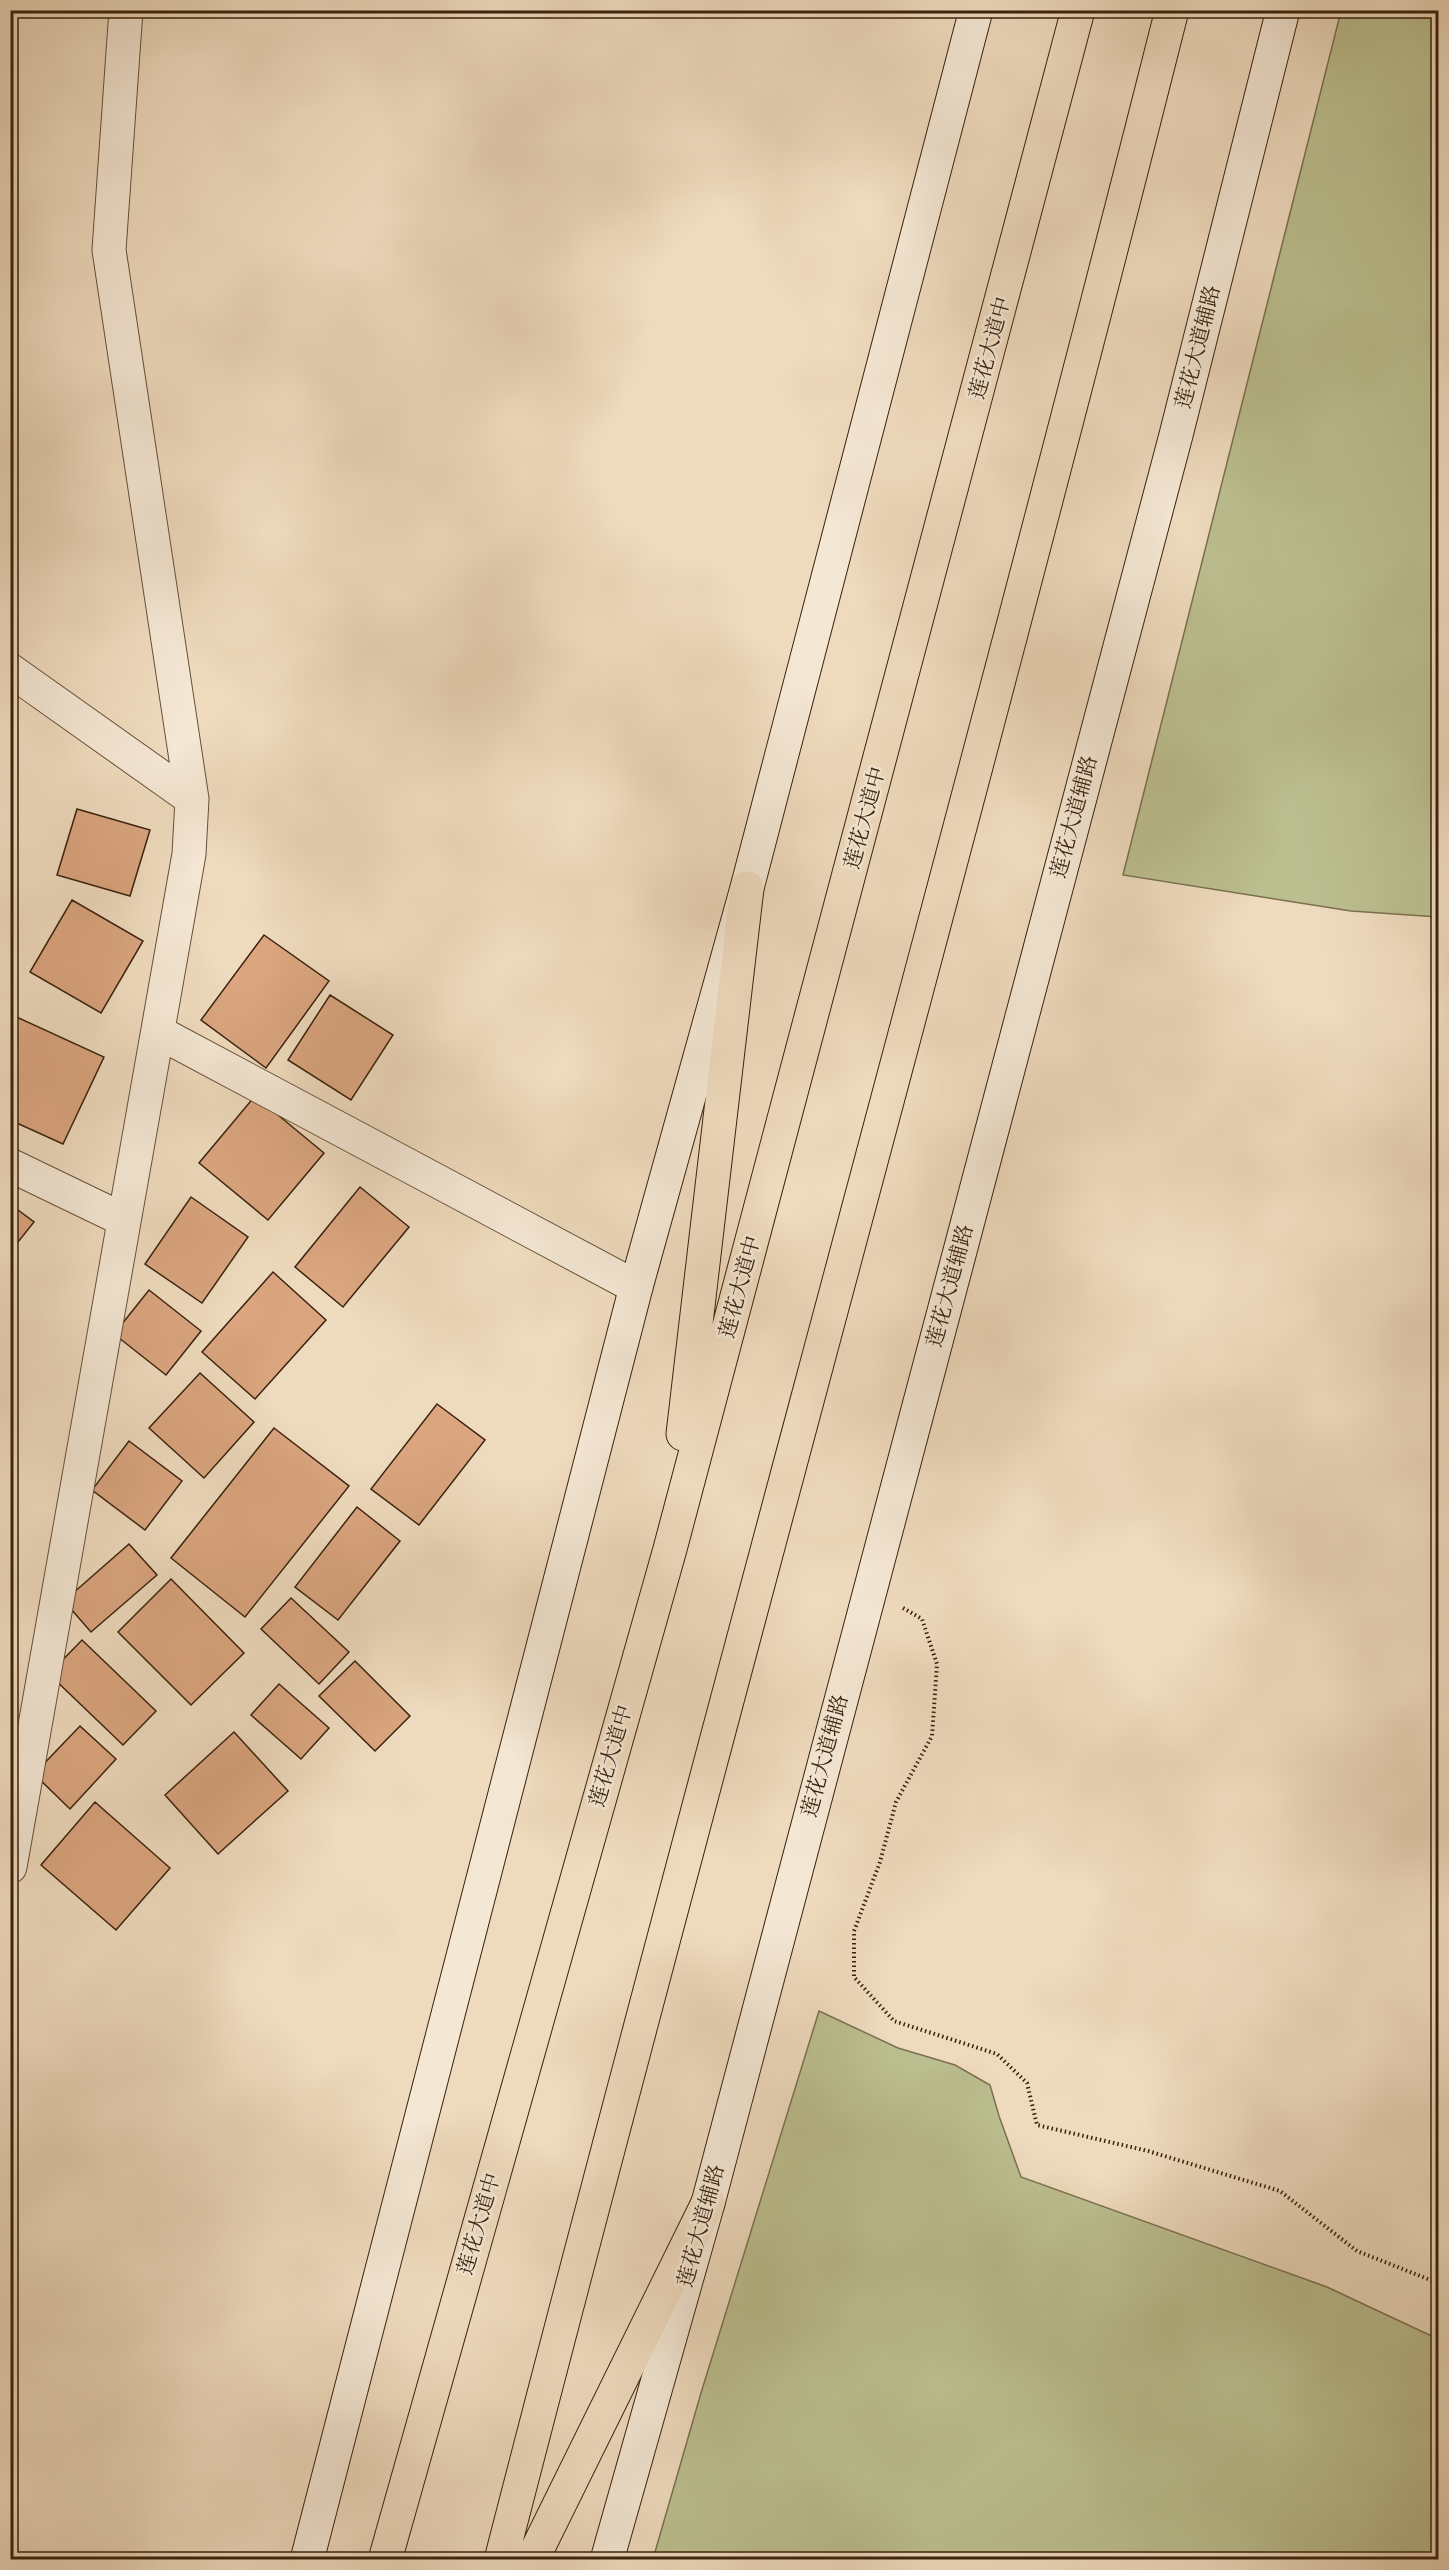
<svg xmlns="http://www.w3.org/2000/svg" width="1449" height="2570" font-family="Cardo,'Noto Serif SC',serif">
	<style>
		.green { fill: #bbbe8f; stroke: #7a704e; stroke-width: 1.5 }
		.building { fill: #daa57f; stroke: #3a220d; stroke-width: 1.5 }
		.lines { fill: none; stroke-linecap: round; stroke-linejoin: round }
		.street-casing { stroke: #675039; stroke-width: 35 }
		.secondary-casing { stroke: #3a220d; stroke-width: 35 }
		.primary-casing { stroke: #3a220d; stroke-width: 35 }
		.path { stroke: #3a220d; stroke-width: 4; stroke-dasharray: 1.5 3; stroke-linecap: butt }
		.street { stroke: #f4e7d4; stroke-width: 33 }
		.secondary { stroke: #f4e7d4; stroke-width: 33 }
		.primary { stroke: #eedabd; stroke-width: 33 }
		.labels { text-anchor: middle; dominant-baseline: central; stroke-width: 5; stroke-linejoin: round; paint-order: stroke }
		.street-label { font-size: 21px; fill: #3a220d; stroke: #f4e7d4 }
	</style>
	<rect width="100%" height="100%" fill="#eedabd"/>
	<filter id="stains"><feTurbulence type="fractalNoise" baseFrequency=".00333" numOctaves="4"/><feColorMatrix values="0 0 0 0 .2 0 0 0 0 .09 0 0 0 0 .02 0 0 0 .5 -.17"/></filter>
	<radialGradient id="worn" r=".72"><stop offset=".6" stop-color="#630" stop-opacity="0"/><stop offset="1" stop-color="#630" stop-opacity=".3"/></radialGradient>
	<path class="green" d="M1341 11H1438V917L1351 911 1123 875Z
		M819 2011 898 2048 955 2065 990 2085 999 2116 1021 2177 1327 2287 1438 2339V2559H653L701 2393Z"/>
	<path class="building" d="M77 809 150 830 130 896 57 875Z
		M72 900 143 941 101 1013 30 972Z
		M264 935 329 981 266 1068 201 1020Z
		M330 995 393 1035 351 1100 288 1060Z
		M10 1014 104 1057 63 1144 10 1120Z
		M255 1096 324 1153 268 1220 199 1163Z
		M360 1187 409 1227 343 1307 295 1267Z
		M191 1197 248 1237 202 1303 145 1264Z
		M10 1204 34 1222 10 1252Z
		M273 1272 326 1320 255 1399 202 1352Z
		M149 1290 201 1331 166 1375 114 1334Z
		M200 1373 254 1422 204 1478 149 1428Z
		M437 1404 485 1440 419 1525 371 1489Z
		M274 1428 349 1486 245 1617 171 1558Z
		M129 1441 182 1481 145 1530 92 1490Z
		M357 1507 400 1541 338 1620 295 1587Z
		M129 1544 157 1575 91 1632 64 1601Z
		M171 1579 244 1653 191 1705 118 1632Z
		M291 1598 349 1652 319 1684 261 1629Z
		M82 1640 156 1711 123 1745 49 1674Z
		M355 1661 410 1716 375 1751 319 1696Z
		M279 1684 329 1728 301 1759 251 1715Z
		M80 1726 116 1759 70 1809 34 1774Z
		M234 1732 288 1791 218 1854 165 1795Z
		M95 1802 170 1868 116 1930 41 1865Z"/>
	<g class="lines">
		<g class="street-casing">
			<path id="street" d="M10 670 192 799
				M158 1032 636 1287
				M10 1165 124 1220
				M10 1867 189 854 192 799 109 250 126 10"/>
		</g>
		<g class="secondary-casing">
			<path id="secondary" d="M307 2560 636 1287 747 888 976 10
				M607 2560 708 2203 1176 435 1283 10"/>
		</g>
		<g class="primary-casing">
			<path id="primary" d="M683 1434 747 888
				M385 2560 670 1549 1078 10
				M501 2560C720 1708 957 862 1172 10
				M532 2560 708 2203"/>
		</g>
		<path class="path" d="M903 1608 922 1619 937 1664 932 1736 896 1802 880 1862 854 1931V1977L894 2021 997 2054 1027 2083 1037 2125 1148 2151 1280 2191 1357 2251 1438 2283"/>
		<use href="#street" class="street"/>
		<use href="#secondary" class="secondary"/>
		<use href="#primary" class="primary"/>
	</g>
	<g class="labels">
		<g class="street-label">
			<text transform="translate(1198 347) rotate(-76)">莲花大道辅路</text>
			<text transform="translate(990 348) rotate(-75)">莲花大道中</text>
			<text transform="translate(1074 817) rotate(-75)">莲花大道辅路</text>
			<text transform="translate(865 818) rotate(-75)">莲花大道中</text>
			<text transform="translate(950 1286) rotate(-75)">莲花大道辅路</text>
			<text transform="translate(740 1287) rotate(-75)">莲花大道中</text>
			<text transform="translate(611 1756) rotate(-74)">莲花大道中</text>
			<text transform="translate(825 1756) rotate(-75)">莲花大道辅路</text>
			<text transform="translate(479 2224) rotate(-74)">莲花大道中</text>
			<text transform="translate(701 2226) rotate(-75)">莲花大道辅路</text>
		</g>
	</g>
	<rect width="1449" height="2570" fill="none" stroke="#eedabd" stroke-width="36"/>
	<rect x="12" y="12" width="1425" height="2546" fill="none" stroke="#3a220d" stroke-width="3"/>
	<rect x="18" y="18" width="1413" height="2534" fill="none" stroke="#3a220d" stroke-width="1.5"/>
	<rect width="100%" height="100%" filter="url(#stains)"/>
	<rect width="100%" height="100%" fill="url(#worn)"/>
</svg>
